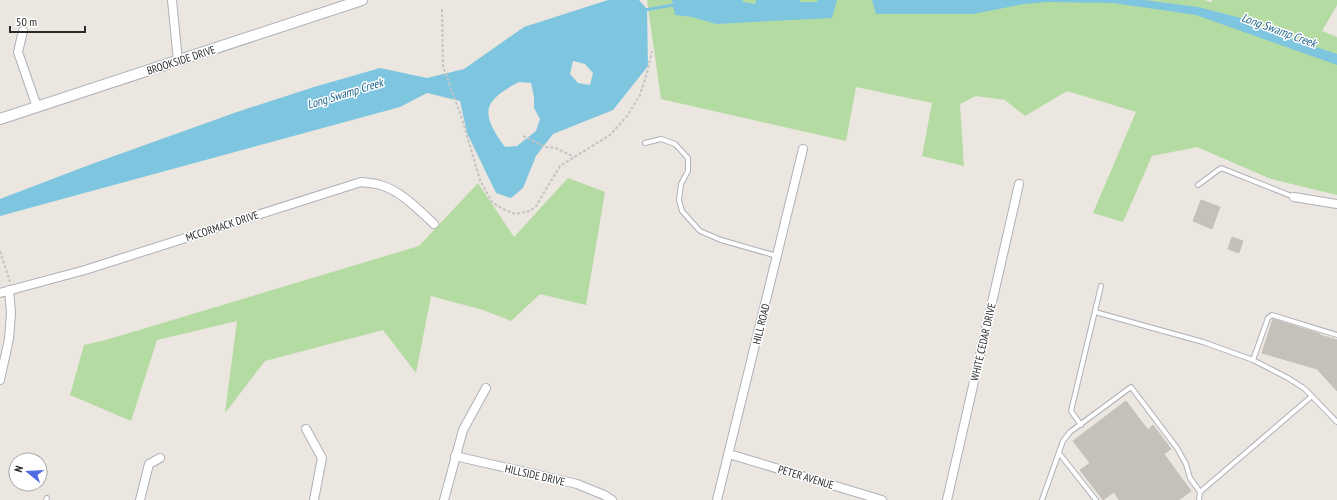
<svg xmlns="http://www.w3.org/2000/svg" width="1337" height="500" font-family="'PT Sans Narrow',sans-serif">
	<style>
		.green { fill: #b4dba2 }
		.water { fill: #7ec5e0; fill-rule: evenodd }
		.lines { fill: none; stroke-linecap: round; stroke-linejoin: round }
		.stream { stroke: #7ec5e0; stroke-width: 3 }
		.building { fill: #c4c0ba; stroke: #c6c1b8 }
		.service-casing { stroke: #afb0b9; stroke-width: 6 }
		.minor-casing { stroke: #afb0b9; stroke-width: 10 }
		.tertiary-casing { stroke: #afb0b9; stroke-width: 12 }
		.path { stroke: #c4c4c4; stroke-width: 2; stroke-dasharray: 3 2; stroke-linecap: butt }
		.service { stroke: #fff; stroke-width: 4 }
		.minor { stroke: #fff; stroke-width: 8 }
		.tertiary { stroke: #fff; stroke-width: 10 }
		.labels { text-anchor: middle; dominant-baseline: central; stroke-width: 3; stroke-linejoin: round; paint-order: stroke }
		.street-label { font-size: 11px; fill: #2b2b2b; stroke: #fff }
		.water-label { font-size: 12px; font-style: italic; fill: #1e648c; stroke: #fff }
	</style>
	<rect width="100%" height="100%" fill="#ebe6df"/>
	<path class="green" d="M647 0H1204L1211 2 1213 0H1337V5L1322 31 1337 37V195L1271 179 1197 147 1152 156 1123 222 1093 213 1136 112 1067 91 1025 116 1005 100 976 96 960 104 964 166 922 156 932 103 856 87 846 141 661 99Z
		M568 178 605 192 586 305 540 294 511 321 483 310 431 296 416 373 383 330 265 361 225 413 237 321 157 340 131 421 70 395 84 345 106 340 419 246 478 183 514 237Z"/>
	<path class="water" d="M608 0H639L647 9 648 66 613 110 553 134 536 156 523 188 511 198 496 193 467 133 460 101 427 93 400 107 0 216V199L89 165 237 112 314 87 380 68 427 78 464 69 524 27ZM573 61 585 64 593 73 590 85 578 83 570 74ZM519 82 531 83 534 97V108L540 119 536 131 517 146 505 147C480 113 482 101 519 82Z
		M672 0H743V2L755 4 756 0H800V2H816L818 0H837L832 18 716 24 692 17 675 15Z
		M872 0H1144L1198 7 1241 18 1257 27 1337 54V65L1196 15 1113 3 1047 2 1024 4 973 14H876Z"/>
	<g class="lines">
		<path class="stream" d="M645 10 673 5 677 6"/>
	</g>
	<path class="building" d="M1201 200 1220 207 1212 229 1193 221Z
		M1232 237 1243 241 1239 253 1228 249Z
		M1273 319 1320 334V335L1337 340V391L1317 369 1262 353Z
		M1126 401 1148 430 1153 425 1171 449 1164 454 1191 491 1179 500H1119L1114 492 1103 500 1080 470 1090 463 1073 441Z"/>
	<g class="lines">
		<g class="service-casing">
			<path id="service" d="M645 143 661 139 675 144 688 158V171L681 184 679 200 682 211 700 231 721 240 777 256
				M1198 185 1221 168 1294 197
				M1095 312 1203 342 1253 360 1288 378 1305 389 1337 422
				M1253 360 1268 318 1272 315 1337 335
				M1081 425 1071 411 1101 286
				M1059 453 1096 500
				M46 500 47 498
				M1042 500 1063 441 1070 432 1131 387 1177 448 1186 464 1190 478 1200 492
				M1199 500 1200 492 1312 396"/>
		</g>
		<g class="minor-casing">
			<path id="minor" d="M172 0 178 61
				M23 31 18 52 37 107
				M1294 197 1337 204
				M0 293 85 270 361 182C367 183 374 183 380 185 400 190 419 210 434 224
				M0 380 9 339 11 313 9 290
				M306 429 322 458 314 500
				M729 454 882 500
				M455 456 577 484 604 495 612 500
				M140 500 149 464 160 458
				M444 500 463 430 486 388
				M717 500 803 149
				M947 500 1019 184"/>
		</g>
		<g class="tertiary-casing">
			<path id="tertiary" d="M0 119 362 0"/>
		</g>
		<path class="path" d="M442 9 443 66 462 119 480 180 492 202 501 208 515 214 530 211 536 206 560 166 610 135 627 116 640 95 647 73 652 51
			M523 136 545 147 556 148 574 157
			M0 251 10 282"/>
		<use href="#service" class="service"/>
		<use href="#minor" class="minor"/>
		<use href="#tertiary" class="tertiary"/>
	</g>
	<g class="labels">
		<g class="street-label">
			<text transform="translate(181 60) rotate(-18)">BROOKSIDE DRIVE</text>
			<text transform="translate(222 226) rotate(-18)">MCCORMACK DRIVE</text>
			<text transform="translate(761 324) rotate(-76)">HILL ROAD</text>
			<text transform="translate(983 342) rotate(-77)">WHITE CEDAR DRIVE</text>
			<text transform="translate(535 475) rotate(13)">HILLSIDE DRIVE</text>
			<text transform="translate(806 477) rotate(17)">PETER AVENUE</text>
		</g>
		<g class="water-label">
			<text transform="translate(1279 30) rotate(20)">Long Swamp Creek</text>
			<text transform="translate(345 93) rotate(-17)">Long Swamp Creek</text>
		</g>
	</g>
	<g transform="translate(28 472) rotate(288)"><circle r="19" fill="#ffffff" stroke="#aaaaaa"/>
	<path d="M0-3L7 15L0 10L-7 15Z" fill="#526ce4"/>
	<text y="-6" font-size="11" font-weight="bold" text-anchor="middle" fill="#2b2b2b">N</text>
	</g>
	<path d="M10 26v6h75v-6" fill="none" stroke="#2b2b2b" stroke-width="2"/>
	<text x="16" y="26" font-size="12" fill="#2b2b2b" stroke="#ffffff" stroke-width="3" paint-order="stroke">50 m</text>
</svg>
